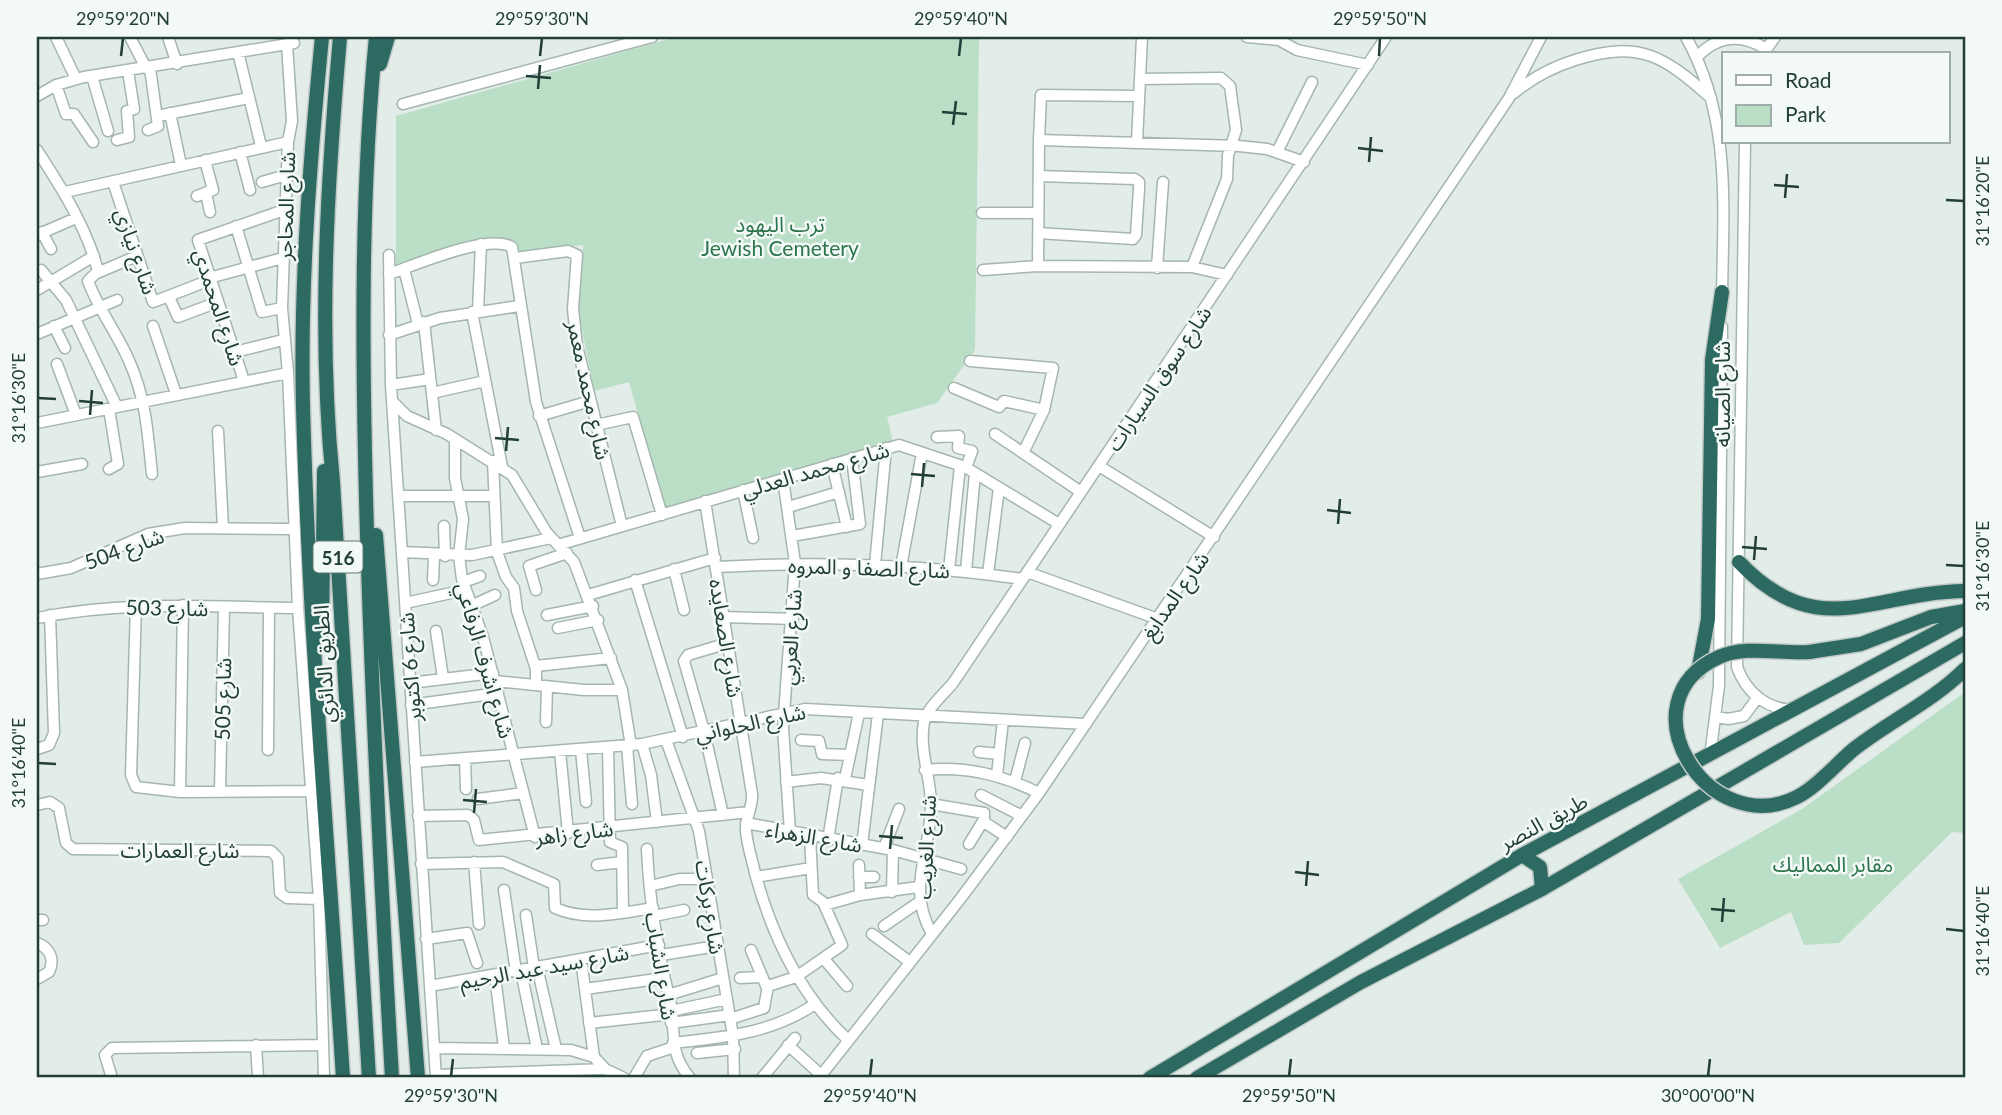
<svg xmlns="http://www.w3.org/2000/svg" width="2002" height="1115" font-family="Lato,'Noto Sans Arabic',sans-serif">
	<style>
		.green { fill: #bbdec6 }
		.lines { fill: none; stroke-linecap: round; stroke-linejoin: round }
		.minor-casing { stroke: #a5b5b0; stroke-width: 13 }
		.highway-casing { stroke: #c1c9c7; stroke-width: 17 }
		.minor { stroke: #fff; stroke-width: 10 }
		.highway { stroke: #2d6b62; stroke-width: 14 }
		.highway-bridge-casing { stroke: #c1c9c7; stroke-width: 17; stroke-linecap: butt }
		.highway-bridge { stroke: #2d6b62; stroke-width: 14 }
		.ticks { fill: none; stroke: #223e38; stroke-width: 2.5 }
		.labels { text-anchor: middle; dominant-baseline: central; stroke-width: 5; stroke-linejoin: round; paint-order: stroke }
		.shield { fill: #f3f9f6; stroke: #617671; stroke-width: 2 }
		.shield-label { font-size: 19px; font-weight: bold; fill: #223e38 }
		.street-label { font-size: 21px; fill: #223e38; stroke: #f3f9f6 }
		.park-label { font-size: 21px; fill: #2c754c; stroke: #f3f9f6 }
		.neatline { fill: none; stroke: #223e38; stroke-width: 2.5 }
		.ticks-label { font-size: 18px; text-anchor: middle; fill: #223e38 }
	</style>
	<rect width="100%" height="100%" fill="#e2ede9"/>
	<path class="green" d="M676 37H979L975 350 937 403 887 417 893 442 664 508 629 382 594 391 578 309 583 245 520 252 515 241 481 242 396 267V116Z
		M1965 692V833L1952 832 1839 943 1804 945 1791 912 1720 948 1678 879 1802 809Z"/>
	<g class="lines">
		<g class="minor-casing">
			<path id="minor" d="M56 37 76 79
				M130 37 146 68
				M168 37 177 64
				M1247 37 1279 40 1297 50 1368 65
				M1686 37C1732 119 1723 207 1722 297
				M287 44 292 121 288 142
				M238 52 261 146
				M1763 54 1775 37
				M1697 57C1718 35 1741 33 1766 49
				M92 76 108 131
				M1140 79 1221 78 1230 86 1236 130 1228 155 1227 179 1192 267
				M56 85 66 114H74L93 142
				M1514 93C1532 78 1553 67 1575 60 1639 40 1663 55 1711 98
				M37 96 56 85 84 77 294 43
				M403 104 652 37
				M170 113 181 165
				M157 116 249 98
				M148 130 158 126 150 68
				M117 140 129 137 127 111 134 109 128 71
				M1039 140 1041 95 1139 96
				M1137 142 1142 37
				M1745 142 1737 667C1746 692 1766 709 1793 710
				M37 150C61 187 87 228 98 271L88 281C99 311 118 334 130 363 146 399 148 436 152 474
				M240 152 250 190
				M1277 152 1312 82
				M113 182 153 302 210 280
				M262 182 286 175
				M65 192 288 142 282 308 288 373 298 608 319 899 324 1078
				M206 193 210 212
				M197 196 213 190 205 160
				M982 213H1038
				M236 226 262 312 282 308
				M42 232 51 249
				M1038 233 1133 239 1136 235 1139 189V182L1135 179 1039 176
				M37 235 76 218
				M389 255 391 385 436 1078
				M515 258 568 251 577 255 573 309 577 346 622 526
				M1038 266 1192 267 1227 275
				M1157 268 1163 182
				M404 269 418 324
				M41 270 66 300 117 407
				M983 270 1038 266 1039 140 1239 146 1267 149 1304 162
				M97 273 137 256
				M389 274C415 265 488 233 512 247L536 402 580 538
				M209 278 283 258
				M37 290 94 256
				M169 297 178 317 218 302
				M478 311 481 244
				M472 312 502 467
				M424 322 436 430
				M54 326 65 348
				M153 326 176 394
				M37 334 117 300
				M389 335 440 318 519 306
				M235 352 283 340
				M970 361 1053 368 1044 410 1023 453
				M57 364 76 415
				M244 381 198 240 284 210
				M391 385 430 379
				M954 388 999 407 1004 401 1044 410
				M432 393 485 381
				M392 401 407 416 447 434 512 475 547 533 574 562 622 690 631 746
				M539 416 590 401
				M37 423 288 373
				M596 425 633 417 662 515
				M218 431 223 528
				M995 434 1081 492
				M937 437 959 436 958 448 972 451 966 468
				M455 439V478L463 519 459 556 462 579 483 637 535 837
				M493 461 497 552 506 577 514 588 517 611 536 669V685
				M832 464 847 527
				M1099 466 1214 537
				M109 469 118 464 109 409
				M37 472 82 464
				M783 479 795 563 783 728 790 832
				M743 490 753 538
				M398 496H494
				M705 501 752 794C753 808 745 817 746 831 747 845 752 859 755 873 772 936 800 995 848 1040
				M788 507 839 492
				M444 526 445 556
				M792 536 860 524 852 458
				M558 545 899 445 965 467 1059 524
				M402 552 472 555 551 538
				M875 565 886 448
				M716 567C819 561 920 564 1022 579
				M901 567 922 453
				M674 569 684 610
				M949 570 960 466
				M966 571 975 473
				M1027 572 1158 619
				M37 574 71 568 148 534 185 528 295 529
				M988 574 999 488
				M433 580 434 556
				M635 580 683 737
				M463 582 480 576
				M536 590 529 566 567 553
				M588 595 715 558
				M405 603 465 590
				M136 605 131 775 136 787 180 792 312 791
				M471 606 495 595
				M547 615 593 606
				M724 617 793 619
				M37 618C124 600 210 607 298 608
				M558 628 598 620
				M436 631 443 678
				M536 666 611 658
				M495 681 584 690H622
				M410 683 493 673
				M411 705 498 693
				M1717 717 1728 719 1744 716 1758 697
				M546 722 547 686
				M666 740 699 831 733 1036 734 1078
				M801 740 819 741 822 754 850 755
				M642 744 651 775 657 822
				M627 746 632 804
				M608 748 610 842 622 847 623 913
				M37 749 49 745 54 733 50 615
				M268 750 269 608
				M581 750 586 802
				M560 751 568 833
				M979 752 999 754
				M1710 756 1719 686 1722 327
				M465 759 466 789
				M415 762 642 744 805 709 1086 724
				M925 770C967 766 1002 775 1039 793
				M997 775 1003 720
				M845 779 859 713
				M1015 781 1025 743
				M786 782 821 778 869 785
				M220 790 224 608
				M180 792 183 605
				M981 795 1022 816
				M478 799 523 793
				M931 804 984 813V822L1007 837
				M37 805 50 802 59 808 66 843 73 849 271 851 278 858 280 893 287 898 319 899
				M723 815 704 731 684 661 688 655 728 643
				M418 816 468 815 474 820 479 840 749 812
				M746 823 893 850 961 869
				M828 840 838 778
				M969 844 983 821
				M862 845 878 714
				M884 848 899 809
				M647 849C649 900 658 952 670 1001 677 1031 667 1051 690 1078
				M474 862 479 924
				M421 864 503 862 554 884 555 908C587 922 620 913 653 908
				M597 865 622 862
				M859 865 860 895
				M756 877 811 868
				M859 877H874
				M650 886 679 879H707
				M504 890 516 972
				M892 892 893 850
				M825 905 860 895 918 887
				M526 915 534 968
				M654 916 684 910
				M37 920H43
				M884 926 919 902
				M872 934 910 962
				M932 934C905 886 932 852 931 802 930 775 919 749 924 722 927 708 944 694 953 683L1386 37
				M426 939 467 933 477 963
				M37 943C50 948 55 959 49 972L37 979
				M751 950 767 988
				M661 955 717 946
				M581 959 594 1057
				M824 959 847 986
				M537 967 556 1049
				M521 971 537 1049
				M495 976 504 1048
				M740 978 760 977
				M430 986 659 945
				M585 989 664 978
				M668 995 723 978
				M671 1011 727 999
				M730 1019 764 1008 768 986 796 977 842 945 823 902 813 895 810 836
				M589 1023 672 1014
				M671 1023 730 1015
				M673 1043C724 1037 771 1034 815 1004
				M256 1045 258 1078
				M788 1045 821 1075
				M434 1048 571 1050 594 1057 605 1069 624 1078
				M697 1053 735 1049
				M436 1075 605 1069
				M112 1078 105 1055 112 1048 323 1045
				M634 1078 647 1056 674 1047
				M762 1078 795 1038
				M819 1078 961 898 1039 793 1509 98 1541 37"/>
		</g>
		<g class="highway-casing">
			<path id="highway" d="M322 37C310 160 300 283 303 407 309 631 329 855 343 1078
				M340 37C327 185 318 334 333 482L369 1078
				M376 37C361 190 362 343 366 497 371 691 381 884 392 1078
				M380 64 388 37
				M376 535 418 1078
				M1739 562C1818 645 1873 592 1965 591
				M322 633 324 471
				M1809 652 1861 644 1931 617 1965 611
				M1698 672 1708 619 1712 360 1722 292
				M1854 749C1890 721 1933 701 1965 669
				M1522 855 1540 867 1542 889
				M1150 1078 1522 855 1965 617
				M1197 1078 1361 982 1542 889 1965 643"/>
		</g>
		<use href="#minor" class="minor"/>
		<use href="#highway" class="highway"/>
		<g class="highway-bridge-casing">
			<path id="highway-bridge" d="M1809 652C1780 654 1746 645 1719 657 1621 701 1708 842 1797 797 1818 786 1836 764 1854 749"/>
		</g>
		<use href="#highway-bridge" class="highway-bridge"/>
	</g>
	<path class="ticks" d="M121 56 123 38M540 56 542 38M959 56 961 38M1379 56 1380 38M526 76 551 78M538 89 540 65M942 112 967 114M953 125 956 101M1358 148 1383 151M1369 162 1371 137M1774 185 1799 187M1785 198 1787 174M1946 200 1964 201M38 398 56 399M79 401 103 403M90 415 92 390M495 438 519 440M506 451 508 427M911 474 935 476M922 487 924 463M1327 510 1351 513M1338 524 1340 499M1742 547 1767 549M1754 560 1756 536M1946 565 1964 566M38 763 56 764M463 800 487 802M474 813 476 789M879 836 903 838M890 849 892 825M1295 872 1319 875M1306 886 1308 861M1711 909 1735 911M1722 922 1724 898M1946 929 1964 931M451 1076 453 1059M870 1076 872 1059M1289 1076 1291 1059M1708 1076 1710 1059"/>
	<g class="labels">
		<rect class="shield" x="313.5" y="541.5" width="49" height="31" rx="5"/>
		<g class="shield-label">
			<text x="338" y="557">516</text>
		</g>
		<g class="street-label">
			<text transform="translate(285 206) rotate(-88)">شارع المحاجر</text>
			<text transform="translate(137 251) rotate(71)">شارع نيازي</text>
			<text transform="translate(220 307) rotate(72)">شارع المحمدي</text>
			<text transform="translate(1158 378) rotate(-56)">شارع سوق السيارات</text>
			<text transform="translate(590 390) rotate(78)">شارع محمد معمر</text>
			<text transform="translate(1721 394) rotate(-90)">شارع الصيانه</text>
			<text transform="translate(815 469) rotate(-16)">شارع محمد العدلي</text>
			<text transform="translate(124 548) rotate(-20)">شارع 504</text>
			<text transform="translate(869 567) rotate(2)">شارع الصفا و المروه</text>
			<text transform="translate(1174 595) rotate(-55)">شارع المدابغ</text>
			<text transform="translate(167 607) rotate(1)">شارع 503</text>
			<text transform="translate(790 637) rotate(-86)">شارع العربي</text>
			<text transform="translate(727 638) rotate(81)">شارع الصعايده</text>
			<text transform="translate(486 660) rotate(74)">شارع اشرف الرفاعي</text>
			<text transform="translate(323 664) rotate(-93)">الطريق الدائري</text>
			<text transform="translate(409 667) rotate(-94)">شارع 6 اكتوبر</text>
			<text transform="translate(222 699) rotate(-89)">شارع 505</text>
			<text transform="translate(750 722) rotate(-12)">شارع الحلواني</text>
			<text transform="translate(1543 821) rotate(-28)">طريق النصر</text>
			<text transform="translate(574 832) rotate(-7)">شارع زاهر</text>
			<text transform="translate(814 836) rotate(10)">شارع الزهراء</text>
			<text transform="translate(925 847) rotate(-87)">شارع الغريب</text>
			<text x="180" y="849">شارع العمارات</text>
			<text transform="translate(711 907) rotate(81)">شارع بركات</text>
			<text transform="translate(544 966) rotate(-10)">شارع سيد عبد الرحيم</text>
			<text transform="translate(662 966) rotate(81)">شارع الشباب</text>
		</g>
		<g class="park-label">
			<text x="780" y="223">ترب اليهود<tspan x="780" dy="24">Jewish Cemetery</tspan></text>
			<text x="1833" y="863">مقابر المماليك</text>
		</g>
	</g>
	<rect width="2002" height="1115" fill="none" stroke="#f3f9f6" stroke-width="77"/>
	<rect x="1722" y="52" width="228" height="91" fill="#f3f9f6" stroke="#9faeaa" stroke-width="2"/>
	<rect x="1736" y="75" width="35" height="10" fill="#ffffff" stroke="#9faeaa" stroke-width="2"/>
	<text x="1785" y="88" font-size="21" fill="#223e38">Road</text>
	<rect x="1736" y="105" width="35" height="21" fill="#bbdec6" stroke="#9faeaa" stroke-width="2"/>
	<text x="1785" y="122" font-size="21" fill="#223e38">Park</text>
	<rect x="38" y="38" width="1926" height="1038" class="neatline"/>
	<g class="ticks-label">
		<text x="123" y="25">29°59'20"N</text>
		<text x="542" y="25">29°59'30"N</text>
		<text x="961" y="25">29°59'40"N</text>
		<text x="1380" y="25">29°59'50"N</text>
		<text transform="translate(1983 201) rotate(-90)" y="6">31°16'20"E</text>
		<text transform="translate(19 398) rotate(-90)" y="6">31°16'30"E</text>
		<text transform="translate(1983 566) rotate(-90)" y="6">31°16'30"E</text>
		<text transform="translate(19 763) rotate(-90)" y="6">31°16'40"E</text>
		<text transform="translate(1983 931) rotate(-90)" y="6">31°16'40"E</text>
		<text x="451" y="1102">29°59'30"N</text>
		<text x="870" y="1102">29°59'40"N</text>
		<text x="1289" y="1102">29°59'50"N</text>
		<text x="1708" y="1102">30°00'00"N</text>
	</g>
</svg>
